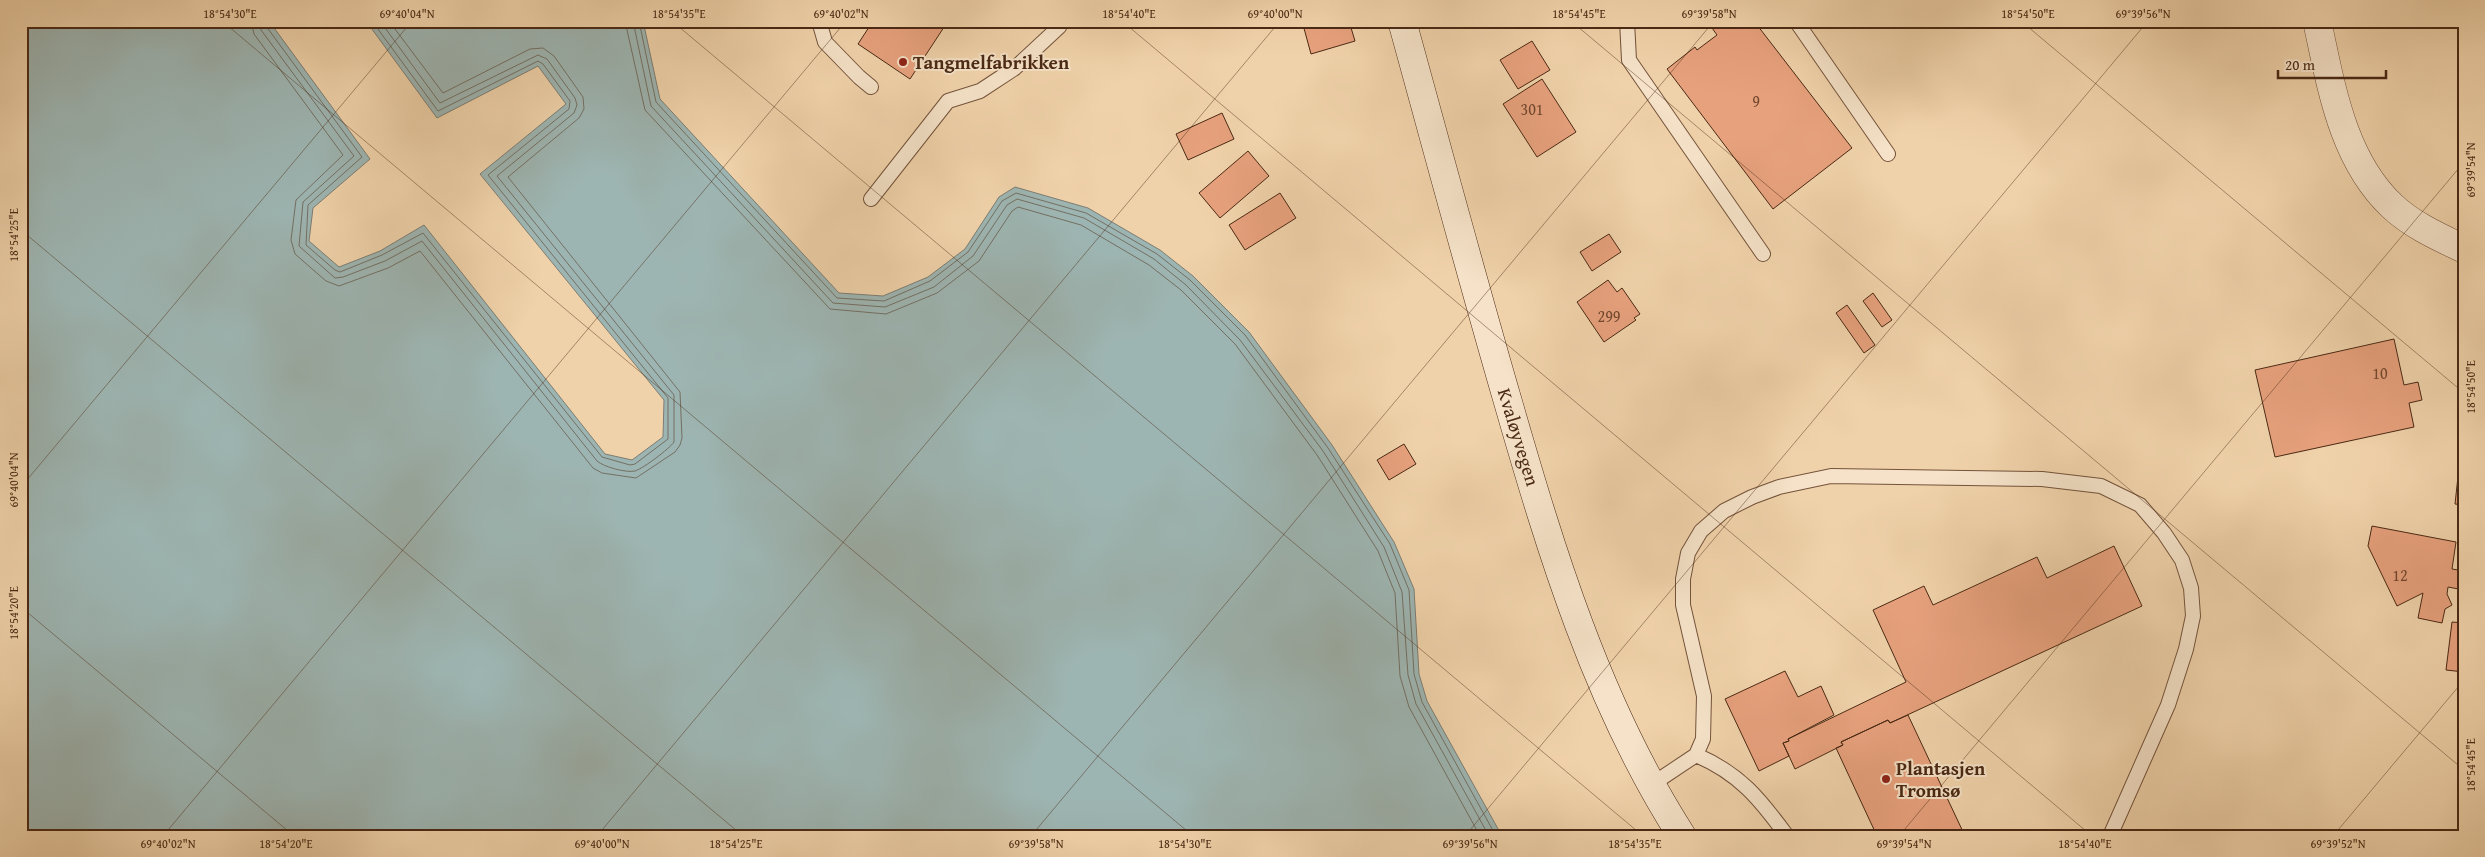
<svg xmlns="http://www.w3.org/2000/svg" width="2485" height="857" font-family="'Gentium Book Plus',serif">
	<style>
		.water { fill: #9db5b2; stroke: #7c7d73 }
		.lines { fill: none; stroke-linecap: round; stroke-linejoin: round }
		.shore { stroke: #746f63; stroke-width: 1 }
		.building { fill: #e7a17d; stroke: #4a2914 }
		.lane-casing { stroke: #74533a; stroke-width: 16 }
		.street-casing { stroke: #74533a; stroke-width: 29 }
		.secondary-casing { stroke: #4a2914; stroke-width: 29 }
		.lane { stroke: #f5e2c8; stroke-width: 14 }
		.street { stroke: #f5e2c8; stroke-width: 28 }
		.secondary { stroke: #f5e2c8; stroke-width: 28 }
		.ticks { fill: none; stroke: #4a2914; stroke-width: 1; stroke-opacity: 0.45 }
		.poi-dot { fill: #8f2418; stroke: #f5e2c8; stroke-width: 2 }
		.labels { text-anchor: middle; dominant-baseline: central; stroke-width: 4; stroke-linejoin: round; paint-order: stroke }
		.number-label { font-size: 16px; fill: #71472e }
		.poi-label { font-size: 19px; font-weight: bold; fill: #4a2914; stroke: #f5e2c8; text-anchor: start }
		.street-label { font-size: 19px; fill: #4a2914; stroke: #f5e2c8 }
		.neatline { fill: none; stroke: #4a2914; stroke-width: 2 }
		.ticks-label { font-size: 12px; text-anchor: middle; fill: #4a2914 }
	</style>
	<rect width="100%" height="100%" fill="#f0d2aa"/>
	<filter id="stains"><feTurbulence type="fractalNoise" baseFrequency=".004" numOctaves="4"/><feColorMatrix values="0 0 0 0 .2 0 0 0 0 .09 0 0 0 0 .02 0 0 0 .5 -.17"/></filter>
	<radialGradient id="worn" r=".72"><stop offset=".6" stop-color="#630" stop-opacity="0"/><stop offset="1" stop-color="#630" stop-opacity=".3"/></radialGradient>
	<path class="water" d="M21 21H269L370 159 313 208 309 241 339 267 380 251 424 225 605 454 632 460 663 437 664 400 480 174 566 104 538 66 437 118 366 21H643L660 99 839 293 883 296 928 277 965 249 999 197 1015 187 1088 208 1160 250 1193 276 1249 332 1332 445 1394 542 1414 589 1419 674 1427 701 1502 836H21Z"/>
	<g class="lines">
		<path class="shore" d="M251 21 254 34 343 155 296 200 291 240 295 254 326 281 339 286 388 268 420 251 593 468 602 473 636 478 675 452 680 445 682 438 680 392 508 177 579 118 584 109 583 97 554 56 543 48 530 49 443 93 389 21
			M259 21 261 30 354 156 303 202 299 246 335 278 343 277 385 261 422 241 597 461C604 467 626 473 635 471 644 468 669 449 674 442V395L497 176 574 113 577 105 575 98 547 59 538 55 440 103 380 21
			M265 21 266 26 362 157 308 205 306 245 335 270 340 272 382 255 423 233 602 457 630 465 635 464 668 439V398L488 175 569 109 570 101 543 64 538 61 438 111 372 21
			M625 21 645 110 830 309 886 314 937 293 979 261 1012 211 1018 207 1081 225 1149 265 1181 290 1235 344 1317 455 1378 551 1395 593 1400 676 1409 707 1480 836
			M633 21 651 106 833 303 885 307 934 287 973 256 1007 205 1017 199 1084 218 1154 259 1186 285 1240 340 1323 451 1384 547 1402 592 1408 675 1416 704 1489 836
			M639 21 656 102 837 298 884 301 930 281 968 252 1002 201 1016 193 1086 213 1157 254 1190 280 1245 335 1328 448 1390 544 1409 590 1414 674 1422 702 1496 836"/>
	</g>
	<path class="building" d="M873 21H948L910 79 858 44Z
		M1302 21H1349L1355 41 1311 54Z
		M1707 21H1754L1852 148 1773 209 1667 69 1695 47 1697 50 1717 35Z
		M1532 41 1550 70 1518 89 1500 60Z
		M1542 79 1576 132 1537 157 1503 104Z
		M1222 113 1234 139 1188 160 1176 134Z
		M1248 151 1269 176 1220 218 1199 193Z
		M1280 193 1296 218 1245 250 1229 225Z
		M1609 234 1621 252 1592 271 1580 252Z
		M1608 280 1617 292 1622 288 1640 314 1634 318 1636 320 1604 342 1577 302Z
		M1873 293 1892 320 1882 327 1863 301Z
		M1847 305 1875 345 1864 353 1836 313Z
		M2394 339 2404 385 2418 382 2422 400 2409 403 2414 427 2275 457 2255 370Z
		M1404 444 1416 464 1389 480 1377 460Z
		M2461 449 2464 450V505L2455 504Z
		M2372 526 2456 542 2452 569 2464 571V590L2448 587 2447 594 2452 605 2445 609 2442 623 2418 618 2423 593 2397 606 2368 546Z
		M2114 546 2142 606 1890 723 1888 720 1841 742 1843 745 1795 769 1783 743 1789 741 1788 739 1906 682 1873 610 1924 586 1933 605 2037 557 2047 578Z
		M2452 622 2464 623V672L2446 670Z
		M1785 671 1798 697 1821 686 1834 715 1788 739 1789 741 1783 743 1789 756 1759 771 1725 699Z
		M1908 715 1965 836H1877L1836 748 1843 745 1841 742 1888 720 1890 723Z"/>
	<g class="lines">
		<g class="lane-casing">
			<path id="lane" d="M819 21 825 42 859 77 871 87
				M1627 21 1629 60 1763 254
				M1796 21 1888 154
				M871 199 948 101 980 91 1015 68 1059 27 1062 21
				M1696 755C1739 773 1760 799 1787 836
				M1651 785 1696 755 1703 739 1704 696 1683 605V579L1688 553 1701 531 1724 511 1752 497 1779 487 1831 476 2042 479 2101 486 2140 505 2164 533 2182 560 2191 588 2193 616 2186 649 2168 705 2110 836"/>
		</g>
		<g class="street-casing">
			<path id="street" d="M2317 21C2331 85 2342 159 2392 206 2412 225 2439 237 2464 249"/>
		</g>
		<g class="secondary-casing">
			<path id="secondary" d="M1402 21C1437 148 1471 275 1508 402 1551 551 1597 704 1682 836"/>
		</g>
		<use href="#lane" class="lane"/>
		<use href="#street" class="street"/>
		<use href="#secondary" class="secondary"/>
	</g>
	<path class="ticks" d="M222 21 1193 836M672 21 1643 836M1122 21 2092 836M1571 21 2464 770M2021 21 2464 393M21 230 743 836M21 487 412 21M21 607 294 836M163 836 846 21M597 836 1280 21M1031 836 1714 21M1465 836 2148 21M1899 836 2464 162M2333 836 2464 680"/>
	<g class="poi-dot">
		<circle cx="903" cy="62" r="5"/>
		<circle cx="1886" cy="779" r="5"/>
	</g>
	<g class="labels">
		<g class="number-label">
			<text x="1756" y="101">9</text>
			<text x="1532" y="109">301</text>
			<text x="1609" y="316">299</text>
			<text x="2380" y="373">10</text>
			<text x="2400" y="575">12</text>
		</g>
		<g class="poi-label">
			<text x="913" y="62">Tangmelfabrikken</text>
			<text x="1896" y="768">Plantasjen<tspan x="1896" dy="22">Tromsø</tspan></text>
		</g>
		<g class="street-label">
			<text transform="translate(1519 437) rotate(73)">Kvaløyvegen</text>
		</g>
	</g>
	<rect width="2485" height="857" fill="none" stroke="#f0d2aa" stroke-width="55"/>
	<path d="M2278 70v8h108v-8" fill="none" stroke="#4a2914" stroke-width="2.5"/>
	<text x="2285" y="70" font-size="15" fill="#4a2914" stroke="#f5e2c8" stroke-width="4" paint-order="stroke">20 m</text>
	<rect x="28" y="28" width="2430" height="802" class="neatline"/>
	<g class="ticks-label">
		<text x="230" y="18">18°54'30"E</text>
		<text x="407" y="18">69°40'04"N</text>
		<text x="679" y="18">18°54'35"E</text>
		<text x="841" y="18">69°40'02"N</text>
		<text x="1129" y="18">18°54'40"E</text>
		<text x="1275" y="18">69°40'00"N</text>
		<text x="1579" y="18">18°54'45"E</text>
		<text x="1709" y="18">69°39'58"N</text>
		<text x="2028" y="18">18°54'50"E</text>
		<text x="2143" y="18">69°39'56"N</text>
		<text transform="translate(2471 170) rotate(-90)" y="4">69°39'54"N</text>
		<text transform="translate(14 235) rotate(-90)" y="4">18°54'25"E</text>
		<text transform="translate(2471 387) rotate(-90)" y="4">18°54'50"E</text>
		<text transform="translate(14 480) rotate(-90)" y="4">69°40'04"N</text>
		<text transform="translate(14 613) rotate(-90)" y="4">18°54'20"E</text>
		<text transform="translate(2471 765) rotate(-90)" y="4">18°54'45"E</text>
		<text x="168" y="848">69°40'02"N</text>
		<text x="286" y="848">18°54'20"E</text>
		<text x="602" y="848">69°40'00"N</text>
		<text x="736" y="848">18°54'25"E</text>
		<text x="1036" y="848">69°39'58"N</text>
		<text x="1185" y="848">18°54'30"E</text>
		<text x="1470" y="848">69°39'56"N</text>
		<text x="1635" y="848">18°54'35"E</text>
		<text x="1904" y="848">69°39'54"N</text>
		<text x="2085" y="848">18°54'40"E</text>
		<text x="2338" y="848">69°39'52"N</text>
	</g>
	<rect width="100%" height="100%" filter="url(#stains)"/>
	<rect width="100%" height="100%" fill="url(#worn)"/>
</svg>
